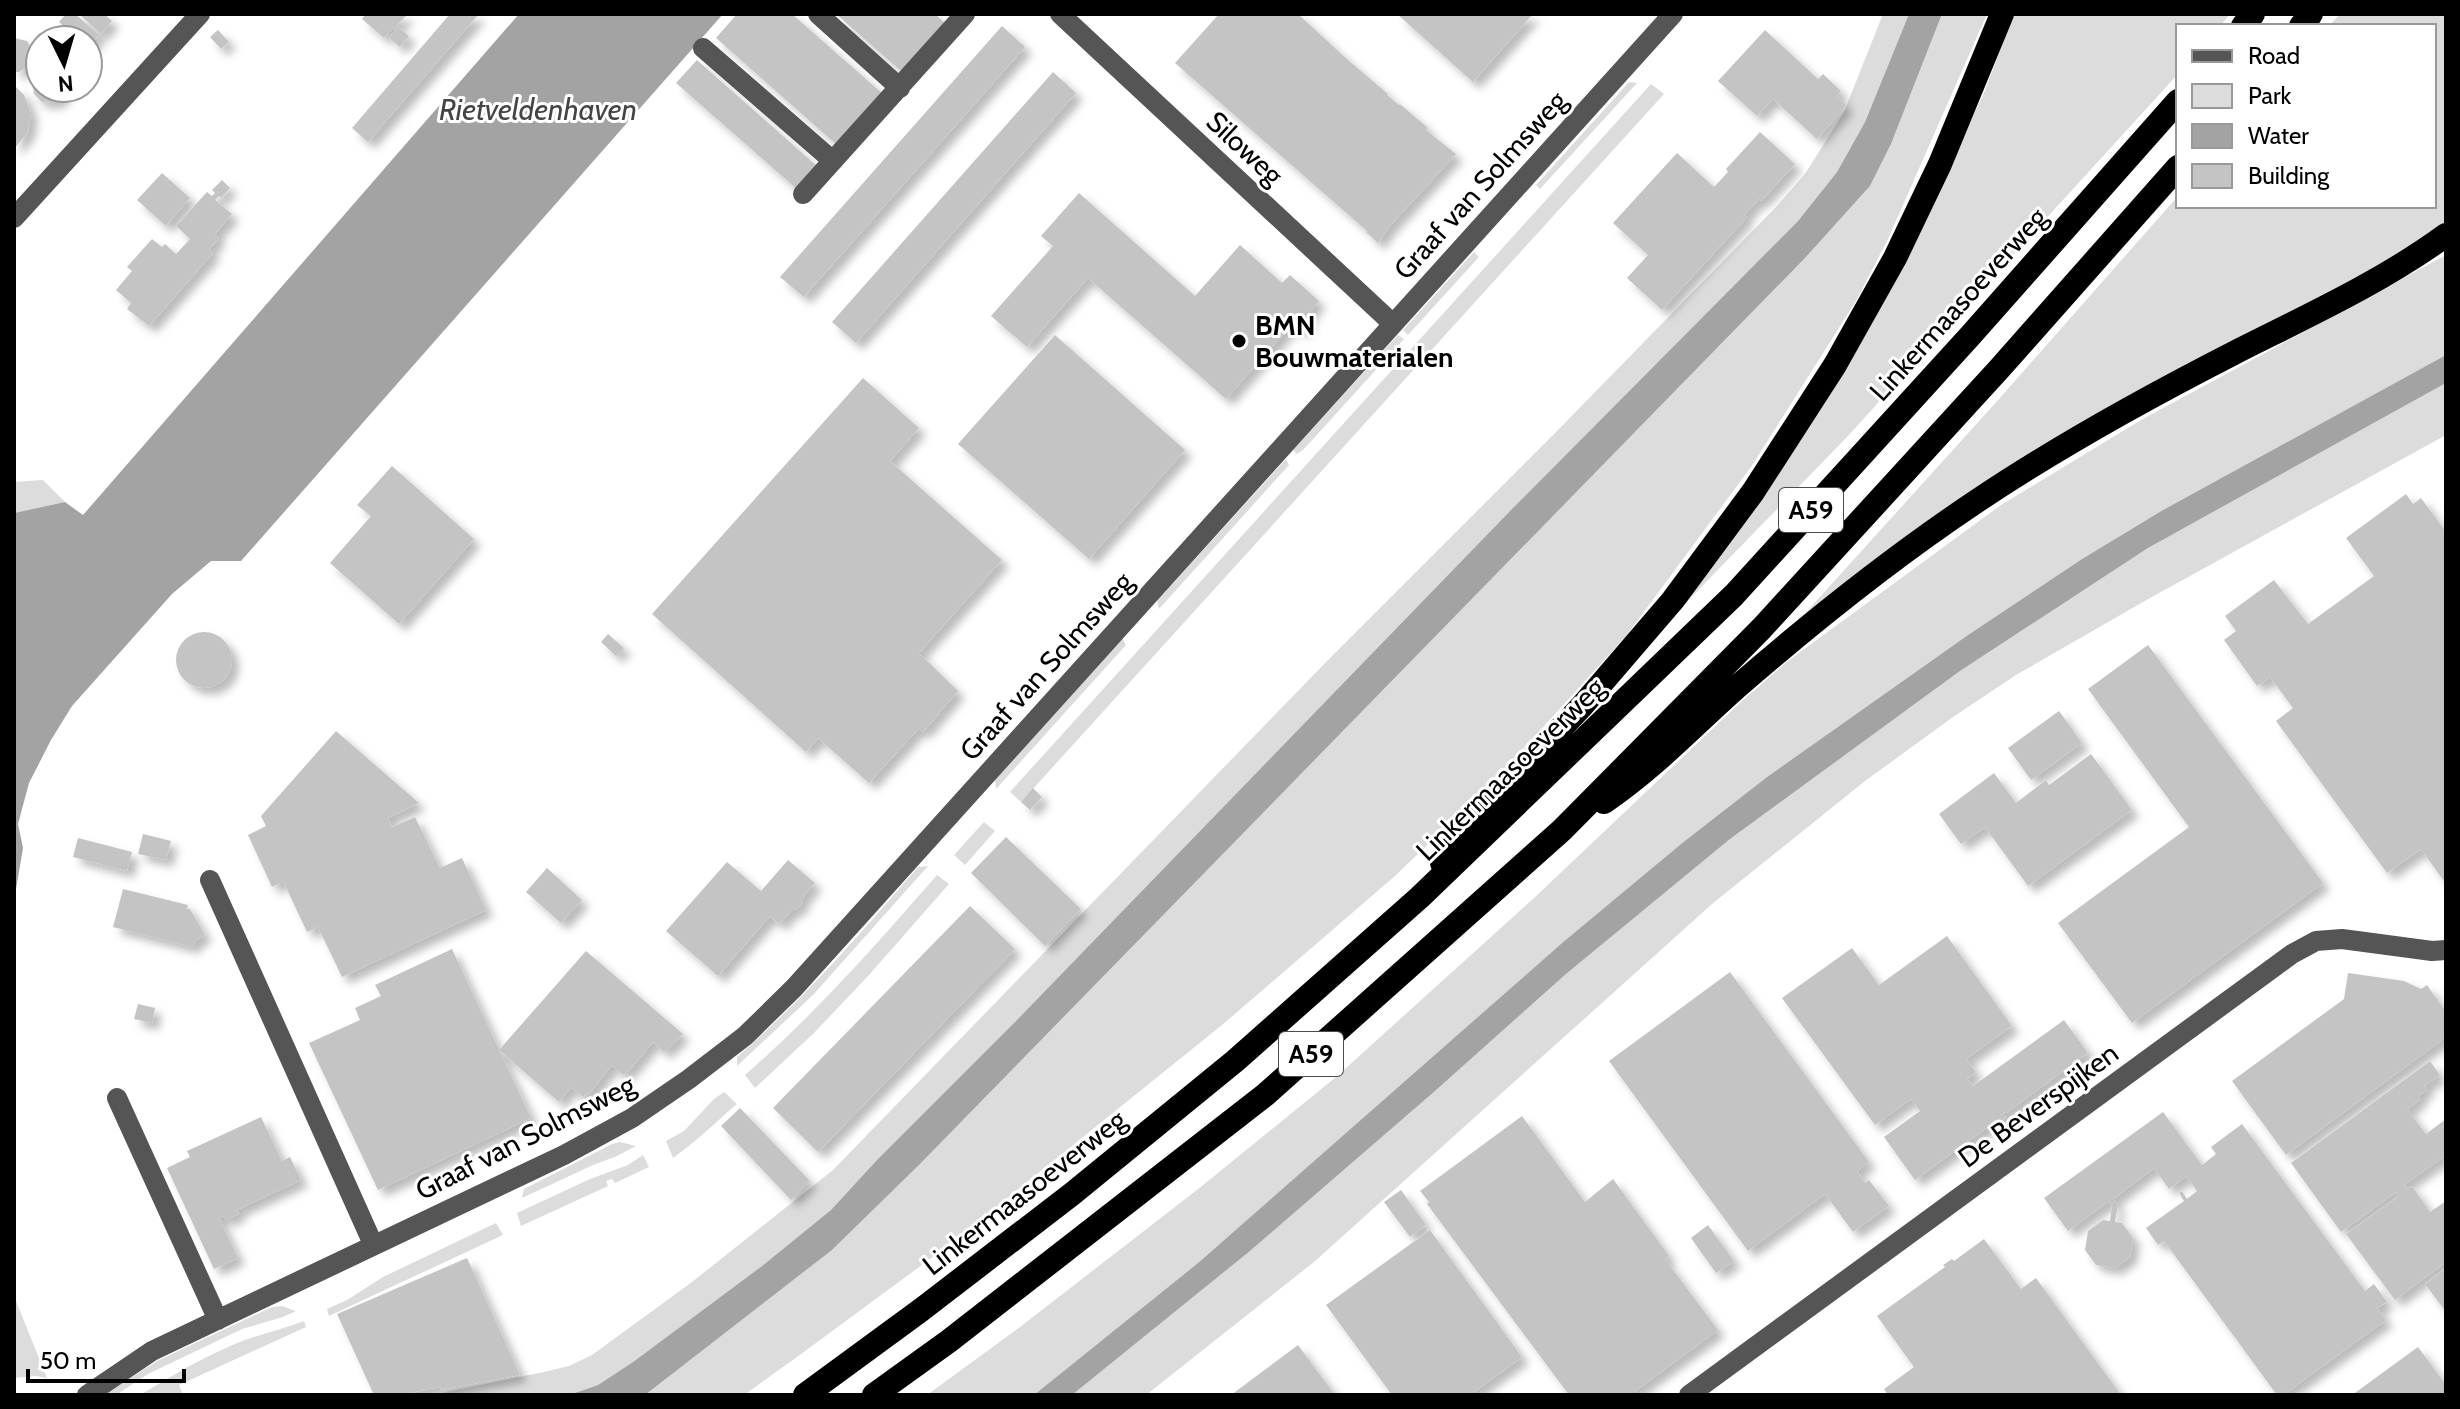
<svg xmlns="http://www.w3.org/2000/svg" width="2460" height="1409" font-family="Cabin,sans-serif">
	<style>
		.green { fill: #dcdcdc }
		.water { fill: #a3a3a3 }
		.building { fill: #c4c4c4; filter: url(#shadow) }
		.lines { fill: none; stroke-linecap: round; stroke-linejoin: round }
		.minor { stroke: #555; stroke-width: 20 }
		.highway { stroke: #000; stroke-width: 24 }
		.poi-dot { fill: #000; stroke: #fff; stroke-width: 3 }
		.labels { text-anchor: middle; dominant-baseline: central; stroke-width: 6; stroke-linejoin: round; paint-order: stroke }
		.shield { fill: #fff; stroke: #4c4c4c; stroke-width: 2 }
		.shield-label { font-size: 26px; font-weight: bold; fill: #000 }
		.street-label { font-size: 28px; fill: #000; stroke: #fff }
		.poi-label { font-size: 28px; font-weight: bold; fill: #000; stroke: #fff; text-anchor: start }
		.water-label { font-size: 30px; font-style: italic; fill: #444; stroke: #fff }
	</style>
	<defs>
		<filter id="shadow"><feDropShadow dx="7" dy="7" stdDeviation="4" flood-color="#0004"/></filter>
	</defs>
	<rect width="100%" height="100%" fill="#fff"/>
	<path class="green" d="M1883 14H1909L1865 122 1837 172 1798 221 1510 511 1015 1022 876 1161 831 1210 762 1266 633 1362 598 1385 569 1395H431L544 1372 569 1366 592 1355 692 1282 833 1170 1329 659 1555 433 1778 205 1805 174 1844 112Z
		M1942 14H1987L1888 239 1856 301 1751 467 1626 636 1492 783 1395 876 1222 1025 949 1245 797 1357 744 1395H645L832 1250 919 1165 1805 258 1870 186 1891 144Z
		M2014 14H2230L2220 26H2178V74L1847 437 1642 648 1919 225 1984 93Z
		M2340 14H2446V225L2340 292 2166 379 1772 650 1999 399 2178 196V206H2434V26H2329Z
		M1629 82 1637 83 1540 189 1536 185Z
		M1651 84 1664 94 1021 802 1010 792Z
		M1474 252 1479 257 1408 335 1403 330Z
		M2446 255V355L2163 510 2082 559 1968 635 1767 777 1681 844 1562 943 1198 1263 1034 1395H927L1020 1327 1202 1186 1336 1077 1534 898 1743 700 1788 661 2001 505 2141 420Z
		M1398 335 1404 339 1304 449 1297 454 1293 450Z
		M2446 383V435L2150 598 2016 675 1953 717 1865 781 1712 904 1314 1262 1160 1384 1146 1395H1072L1250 1251 1435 1091 1566 974 1730 839 1960 671 2148 548Z
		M1286 459 1289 465 1159 609 1157 601Z
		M43 480 65 502 14 513V482Z
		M1122 638 1126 645 996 789 995 780Z
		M984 822 995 831 965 865 954 855Z
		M928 866 813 995 737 1066V1057C803 1000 861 933 918 867Z
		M937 875 949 884 869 975 814 1033 755 1088 745 1075C815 1014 876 945 937 875Z
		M724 1092 737 1104C715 1123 697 1141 673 1158L666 1141 684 1131 714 1099Z
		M620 1142 636 1146 617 1156 593 1165 522 1198 524 1189 612 1144Z
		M643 1155 649 1167 615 1183 612 1179 606 1181 608 1186 521 1226 517 1213 590 1179 628 1165Z
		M496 1223 503 1235 329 1316 327 1309 347 1300 383 1277Z
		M14 1296 47 1378 36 1376 14 1378Z
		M282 1306 296 1311 283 1317 242 1329 148 1374 116 1395H104L157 1361 272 1307Z
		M304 1321 306 1327 179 1385 183 1395H140C173 1375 208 1354 245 1340 264 1333 284 1329 304 1321Z"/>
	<path class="water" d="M519 14H723L241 561H211L172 594 72 706 51 740 29 783 18 824 23 848 14 901V513L65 502 83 515Z
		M1909 14H1942L1891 144 1870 186 1805 258 919 1165 832 1250 645 1395H569L598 1385 633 1362 762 1266 831 1210 876 1161 1015 1022 1510 511 1798 221 1837 172 1865 122Z
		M2446 355V383L2148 548 1960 671 1730 839 1566 974 1435 1091 1250 1251 1072 1395H1034L1198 1263 1562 943 1681 844 1767 777 1968 635 2082 559 2163 510Z"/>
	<path class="building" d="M66 14H75L99 35 88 48V40H72L75 37 59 22Z
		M79 14H104L112 21 101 34Z
		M366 14H408L384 38 362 19Z
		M450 14H479L368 142 352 128Z
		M737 14H792L883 94 837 145 716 38Z
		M836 14H935L945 23 902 72Z
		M1219 14H1298L1348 60 1388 94 1387 95 1399 105 1400 104 1428 128 1426 130 1456 154 1389 227 1378 243 1366 232 1367 231 1175 63Z
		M1397 14H1533L1473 82Z
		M1002 26 1025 47 804 297 780 277Z
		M398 27 409 36 400 47 389 38Z
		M218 30 229 42 221 49 210 37Z
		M1765 30 1818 79 1823 74 1841 91 1837 96 1846 105 1843 110 1817 139 1773 99 1757 116 1718 81Z
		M14 38 27 41 34 53 31 65 19 72H14Z
		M697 60 818 167 798 190 676 83Z
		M40 71V88H66L63 95 57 101 42 102 34 94 32 80Z
		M1053 72 1076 93 856 343 832 322Z
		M14 85 24 95 31 113 28 132 14 149Z
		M1760 132 1795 164 1761 201 1759 199 1744 215 1747 217 1662 310 1627 278 1648 255 1613 223 1677 153 1714 187 1728 172 1726 169Z
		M162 173 190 198 166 226 137 200Z
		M222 180 230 188 221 198 219 196 215 200 232 214 215 234 219 238 209 249 213 253 149 326 127 309 131 303 116 290 132 271 127 267 152 239 162 247 165 244 176 254 190 239 176 226 207 192 212 196 215 193 212 190Z
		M1079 193 1195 296 1240 245 1282 283 1290 275 1319 301 1305 318 1309 322 1301 331 1292 324 1226 399 1088 278 1027 347 991 316 1053 246 1041 236Z
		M1055 335 1185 450 1089 559 958 444Z
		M863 378 919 428 890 461 1002 560 919 653 958 691 923 732 919 728 869 783 818 738 806 752 652 614Z
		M392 466 474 539 399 624 330 563 371 516 357 505Z
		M2406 494 2413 504 2421 498 2446 532V884L2421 849 2387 873 2276 721 2293 708 2270 677 2257 686 2224 640 2236 631 2225 616 2274 580 2308 624 2374 576 2346 538Z
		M176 660a28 28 0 1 1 56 0a28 28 0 1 1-56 0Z
		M608 634 624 648 616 656 601 642Z
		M2148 645 2323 883 2132 1023 2058 923 2189 827 2088 689Z
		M2059 711 2082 743 2031 780 2008 748Z
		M336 731 419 803 388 818 392 827 415 817 440 868 462 858 486 910 342 977 318 927 307 932 283 881 272 887 248 835 266 826 261 816Z
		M2091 754 2132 810 2028 886 1985 827 1961 844 1939 814 1994 773 2016 803 2046 780 2049 785Z
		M1033 788 1042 797 1030 810 1021 802Z
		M143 834 171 841 166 860 138 854Z
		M1006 837 1081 909 1045 946 971 873Z
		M78 838 132 852 127 871 73 857Z
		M788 860 815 883 801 900 803 902 796 910 794 908 779 924 770 916 718 976 666 931 727 862 761 891Z
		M547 868 582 900 561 923 526 892Z
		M123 889 188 905 187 909H190L205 935 195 941 193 947 113 927Z
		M970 906 1015 949 818 1152 773 1108Z
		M1947 936 2012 1026 1966 1059 1976 1072 1967 1079 1973 1086 2064 1020 2088 1053 2006 1113 2004 1112 2003 1114 2006 1118 1997 1124 1994 1120 1993 1123 1915 1180 1884 1137 1920 1111 1911 1099 1875 1125 1782 998 1852 948 1879 985Z
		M452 949 531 1118 378 1190 309 1043 360 1020 355 1008 381 996 375 985Z
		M586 951 683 1034 664 1052 653 1042 629 1071 628 1070 623 1075 612 1065 589 1094 587 1092 583 1097 571 1087 559 1102 499 1050Z
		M1730 972 1869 1162 1857 1171 1865 1183 1869 1180 1889 1206 1853 1232 1825 1194 1748 1251 1609 1061Z
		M2348 973 2404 981 2421 989 2427 985 2446 1012V1037L2286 1155 2232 1081 2344 999Z
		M138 1004 155 1008 152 1023 134 1019Z
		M2430 1061 2440 1075 2424 1086 2427 1090 2418 1096 2420 1100 2407 1109 2426 1134 2446 1119V1155L2404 1185 2407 1189 2412 1186 2430 1212 2446 1201V1262L2395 1300 2346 1234 2399 1196 2396 1192 2341 1232 2291 1163Z
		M740 1108 810 1181 791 1200 721 1126Z
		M2163 1112 2202 1165 2216 1154 2211 1147 2242 1124 2365 1291 2374 1284 2387 1302 2377 1308 2386 1320 2283 1395H2277L2164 1241 2158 1245 2146 1228 2184 1201 2179 1193 2182 1191 2187 1199 2197 1191 2186 1176 2169 1189 2154 1168 2113 1199 2118 1205 2115 1222 2122 1223 2133 1238 2130 1257 2115 1268 2096 1265 2085 1250 2088 1231 2103 1220 2110 1221 2112 1206 2109 1201 2068 1231 2044 1198Z
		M1522 1116 1585 1202 1613 1179 1669 1256 1665 1259 1718 1330 1630 1395H1569L1427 1204 1429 1202 1420 1191Z
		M261 1117 282 1161 290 1157 301 1180 237 1210 239 1214 226 1220 224 1216 219 1218 238 1258 214 1269 167 1168 190 1157 187 1151Z
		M1401 1190 1426 1225 1410 1237 1384 1202Z
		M1708 1225 1734 1261 1716 1273 1691 1238Z
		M1430 1230 1522 1357 1470 1395H1392L1326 1305Z
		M1984 1239 2021 1289 2036 1278 2121 1395H1888L1884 1389 1914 1367 1877 1316 1945 1267 1943 1265 1952 1259 1954 1261Z
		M467 1258 520 1375 441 1390 440 1387 401 1395H374L337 1314Z
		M2446 1268V1312L2425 1284Z
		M1298 1345 1335 1395H1231Z
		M2418 1347 2446 1385V1395H2352Z"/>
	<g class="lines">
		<path class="minor" d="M818 14 900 88
			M1060 14 1392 323
			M703 48 833 161
			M803 194 965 14
			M14 218 200 14
			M210 880 373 1244
			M117 1098 218 1320
			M87 1395 152 1351 564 1155 632 1118 689 1079 745 1036 794 988 1673 14
			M1689 1395 2292 954 2316 941 2342 939 2432 951 2446 950"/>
		<path class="highway" d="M2243 26 2253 14
			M2301 26 2311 14
			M1604 802C1653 769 1693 726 1737 687 1813 621 1893 557 1977 501 2059 446 2146 398 2234 353 2305 317 2382 282 2446 235
			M1442 863 1462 833 1582 706 1673 600 1753 492 1835 365 1895 258 1940 164 2002 14
			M805 1395 921 1310 1072 1194 1235 1061 1420 897 1734 595 1970 336 2178 101
			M874 1395 949 1341 1265 1095 1562 830 1762 628 2000 368 2178 167"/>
	</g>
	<circle class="poi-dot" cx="1239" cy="341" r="8"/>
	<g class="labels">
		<g class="shield">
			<rect x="1779" y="488" width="64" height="44" rx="6"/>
			<rect x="1279" y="1032" width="64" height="44" rx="6"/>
		</g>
		<g class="shield-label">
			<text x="1811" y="510">A59</text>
			<text x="1311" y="1054">A59</text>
		</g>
		<g class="street-label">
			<text transform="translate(1245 148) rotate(43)">Siloweg</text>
			<text transform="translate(1480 185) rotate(-48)">Graaf van Solmsweg</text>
			<text transform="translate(1958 304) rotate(-48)">Linkermaasoeverweg</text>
			<text transform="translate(1046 666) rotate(-48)">Graaf van Solmsweg</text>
			<text transform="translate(1510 769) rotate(-44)">Linkermaasoeverweg</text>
			<text transform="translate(2038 1105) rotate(-36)">De Beverspijken</text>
			<text transform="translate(525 1137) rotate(-27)">Graaf van Solmsweg</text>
			<text transform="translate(1024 1192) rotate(-38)">Linkermaasoeverweg</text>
		</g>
		<g class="poi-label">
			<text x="1255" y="325">BMN<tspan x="1255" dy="32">Bouwmaterialen</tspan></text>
		</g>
		<g class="water-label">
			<text x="538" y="109">Rietveldenhaven</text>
		</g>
	</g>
	<rect width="2460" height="1409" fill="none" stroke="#000000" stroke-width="32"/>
	<rect x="2176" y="24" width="260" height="184" fill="#ffffff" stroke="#999999" stroke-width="2"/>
	<rect x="2192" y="50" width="40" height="12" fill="#555555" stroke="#999999" stroke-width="2"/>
	<text x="2248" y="64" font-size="24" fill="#000000">Road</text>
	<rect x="2192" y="84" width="40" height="24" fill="#dcdcdc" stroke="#999999" stroke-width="2"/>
	<text x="2248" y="104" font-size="24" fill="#000000">Park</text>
	<rect x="2192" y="124" width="40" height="24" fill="#a3a3a3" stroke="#999999" stroke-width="2"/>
	<text x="2248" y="144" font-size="24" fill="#000000">Water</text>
	<rect x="2192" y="164" width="40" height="24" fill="#c4c4c4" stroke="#999999" stroke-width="2"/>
	<text x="2248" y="184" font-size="24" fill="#000000">Building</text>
	<g transform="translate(64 64) rotate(175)"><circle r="38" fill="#ffffff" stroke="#999999" stroke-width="2"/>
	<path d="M0-6L14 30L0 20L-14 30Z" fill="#000000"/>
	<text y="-12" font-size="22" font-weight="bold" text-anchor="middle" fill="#000000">N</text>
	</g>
	<path d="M28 1369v12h156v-12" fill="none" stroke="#000000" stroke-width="4"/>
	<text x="40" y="1369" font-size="24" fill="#000000" stroke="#ffffff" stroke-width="6" paint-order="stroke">50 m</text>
</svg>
